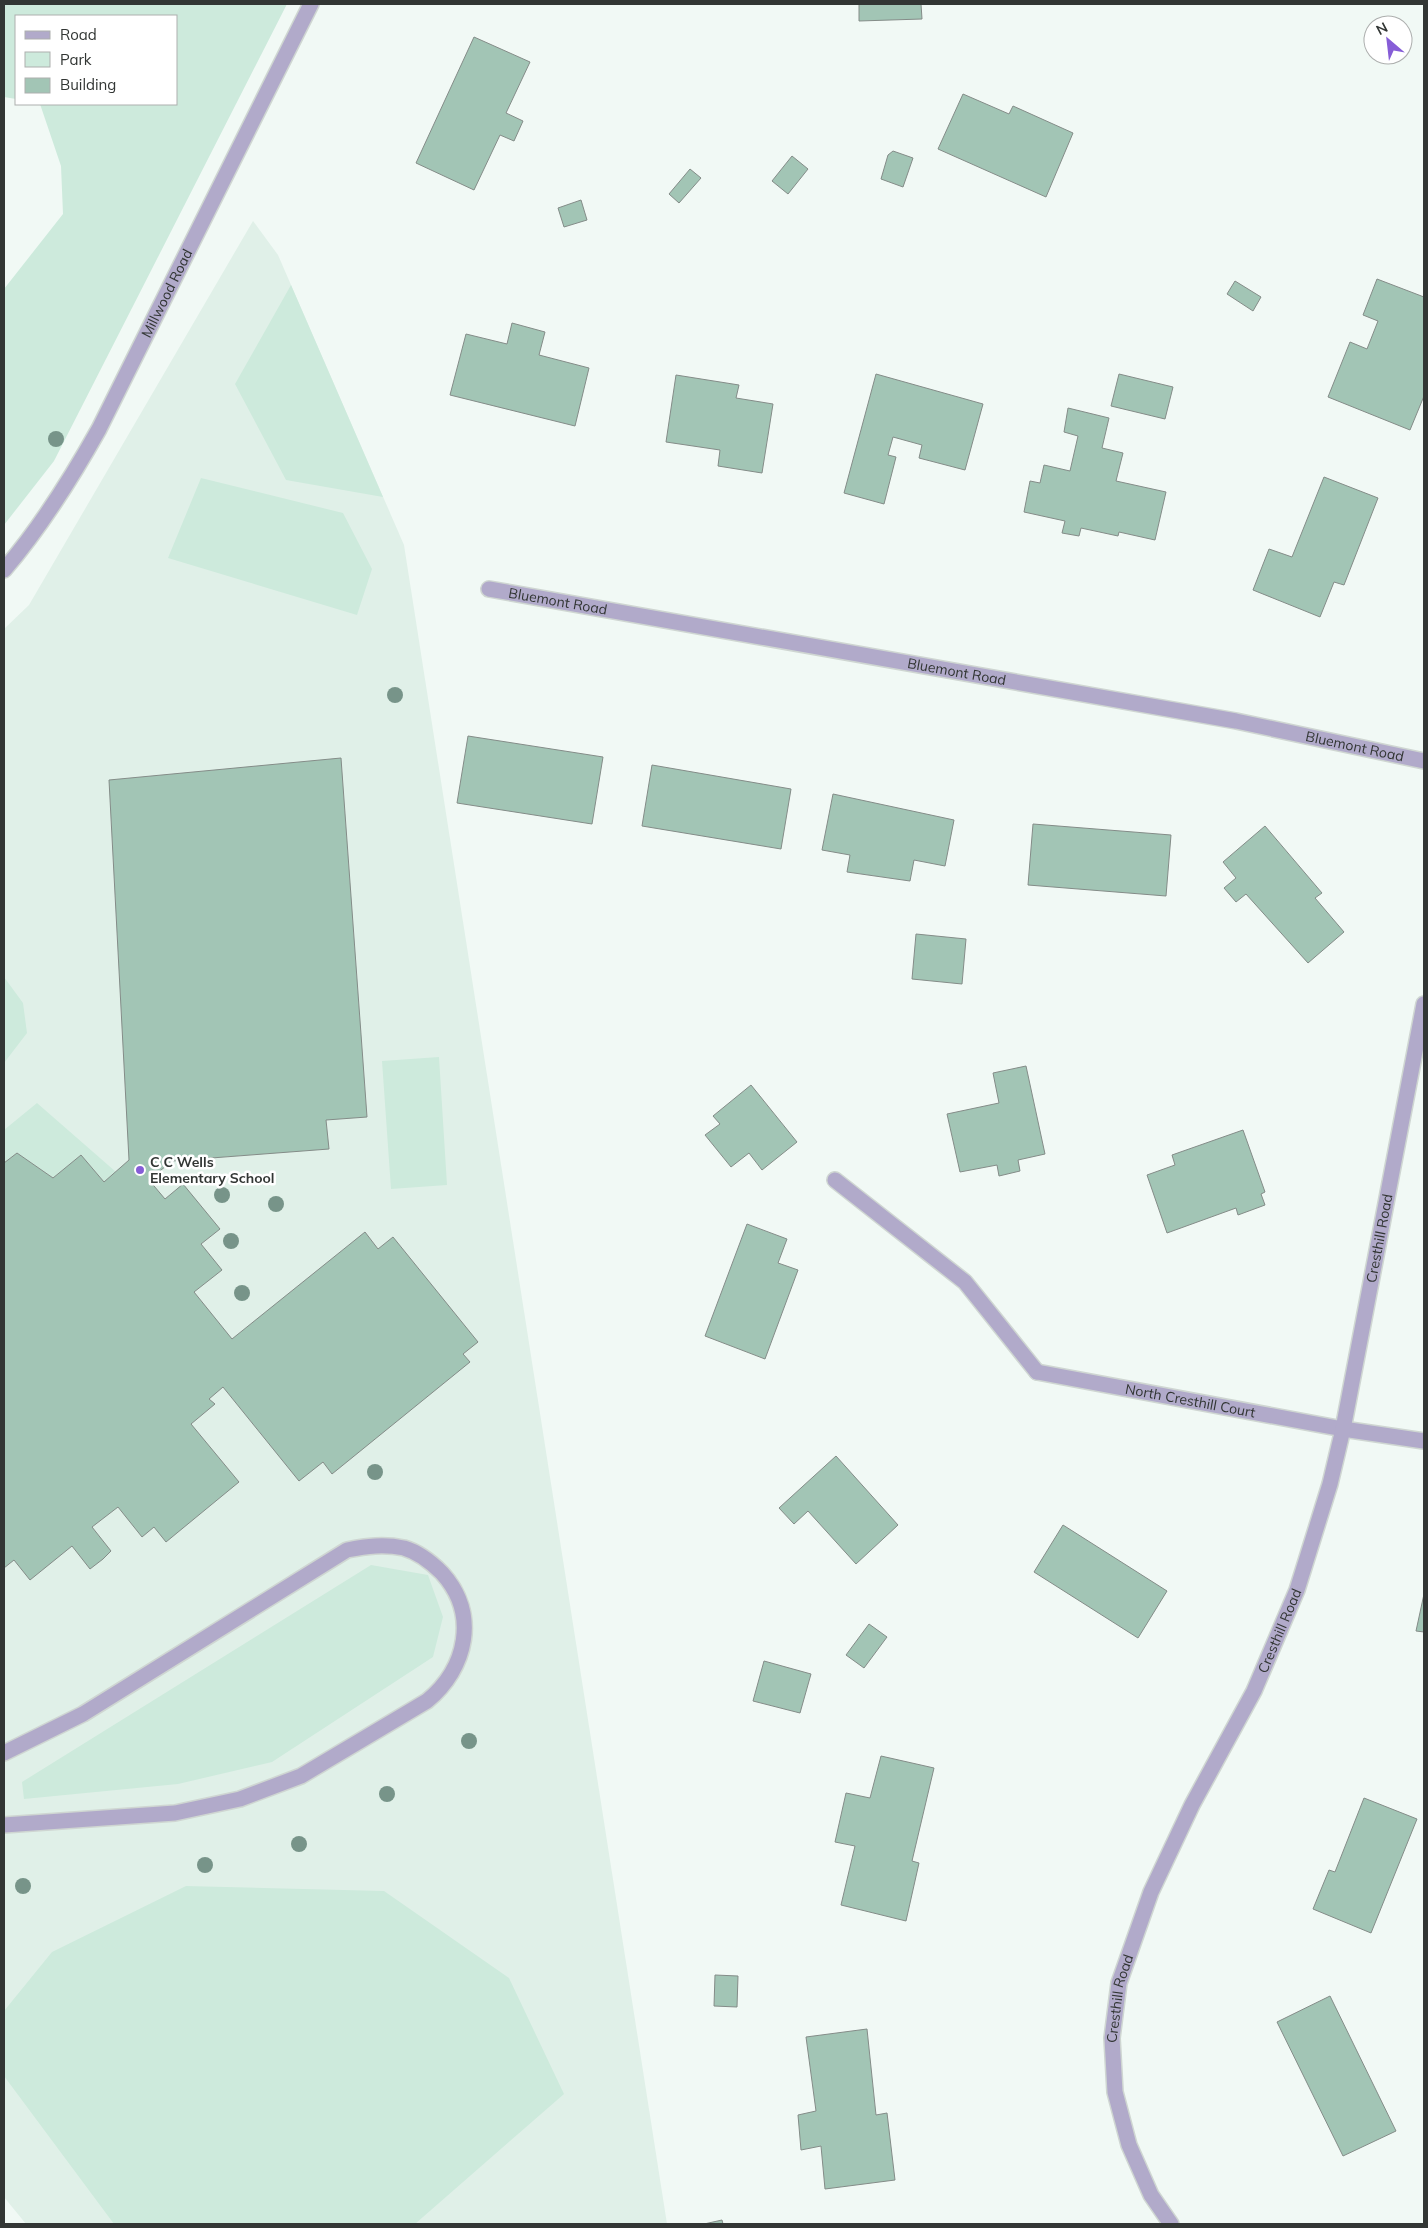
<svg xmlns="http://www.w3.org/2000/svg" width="1428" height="2228" font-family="Mulish,sans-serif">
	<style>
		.built { fill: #e0f0e8 }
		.green { fill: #cdeadc }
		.building { fill: #a2c5b5; stroke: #848c88 }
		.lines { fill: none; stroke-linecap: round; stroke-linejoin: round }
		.lane-casing { stroke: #cfd6d2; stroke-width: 18 }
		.street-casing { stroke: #cfd6d2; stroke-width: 18 }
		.lane { stroke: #b1aaca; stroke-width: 15 }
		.street { stroke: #b1aaca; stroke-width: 15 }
		.tree { fill: #779489 }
		.poi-dot { fill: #865dd7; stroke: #fff; stroke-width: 2 }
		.labels { text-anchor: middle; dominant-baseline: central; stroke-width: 5; stroke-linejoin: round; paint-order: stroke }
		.street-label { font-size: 14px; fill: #323634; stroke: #fff }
		.poi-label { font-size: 14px; font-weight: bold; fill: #323634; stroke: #fff; text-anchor: start }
	</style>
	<rect width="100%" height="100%" fill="#f1f9f5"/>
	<path class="built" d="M253 221 278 255 404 545 667 2224H26L4 2197V629L29 605Z"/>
	<path class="green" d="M4 4H287L54 461 4 525V289L63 214 61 166 40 104H176V16H16V99L4 97Z
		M291 285 383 497 286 480 235 384Z
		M201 478 343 513 372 569 357 615 168 558Z
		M4 977 23 1003 27 1033 4 1063Z
		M439 1057 447 1185 391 1189 382 1061Z
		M37 1103 116 1172 104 1182 81 1155 53 1178 17 1153 4 1163V1130Z
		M371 1565 428 1575 443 1617 433 1657 272 1762 178 1784 24 1799 22 1782Z
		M186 1886 384 1891 509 1978 564 2094 415 2224H114L4 2076V2011L52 1952Z"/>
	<path class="building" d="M859 4H921L922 19 859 21Z
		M474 37 530 62 506 113 523 121 514 141 500 135 474 190 416 163Z
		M963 94 1009 114 1013 106 1073 133 1046 197 938 149Z
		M893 151 913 158 903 187 881 179 888 155Z
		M792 156 808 169 788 194 772 181Z
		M690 169 701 178 679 203 669 194Z
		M581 200 587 220 564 227 558 208Z
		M1377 279 1424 297V396L1410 430 1328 397 1350 342 1367 349 1378 321 1363 315Z
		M1235 281 1261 297 1253 311 1227 294Z
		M512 323 545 332 539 355 589 368 575 426 450 395 466 334 507 344Z
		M876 374 983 404 965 470 919 458 922 445 893 437 888 455 896 457 884 504 844 493Z
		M1119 374 1173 387 1165 419 1111 406Z
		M676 375 739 385 736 398 773 404 762 473 718 466 720 450 666 442Z
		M1068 408 1109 418 1102 448 1123 453 1116 481 1166 492 1155 540 1119 532 1118 536 1081 528 1079 536 1062 533 1065 521 1024 512 1030 481 1040 483 1044 465 1070 471 1078 436 1064 432Z
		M1324 477 1378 498 1344 585 1334 582 1320 617 1253 590 1269 549 1292 557Z
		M468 736 603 757 592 824 457 803Z
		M341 758 367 1117 326 1120 329 1149 172 1161 149 1180 165 1199 183 1184 220 1229 201 1244 222 1270 194 1292 232 1339 365 1232 378 1249 393 1237 478 1342 463 1354 470 1362 332 1474 323 1462 299 1481 223 1387 209 1399 215 1404 191 1424 239 1482 166 1542 154 1527 142 1537 118 1507 92 1527 111 1551 103 1559 90 1569 72 1546 30 1580 14 1560 4 1568V1163L17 1153 53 1178 81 1155 104 1182 129 1160 109 780Z
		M652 765 791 789 781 849 642 826Z
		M833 794 954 820 945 866 914 860 910 881 847 872 850 855 822 850Z
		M1033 824 1171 835 1166 896 1028 885Z
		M1265 826 1322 893 1315 898 1344 932 1308 963 1246 894 1236 902 1224 888 1236 878 1223 862Z
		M916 934 966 939 962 984 912 979Z
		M1026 1066 1045 1154 1018 1160 1020 1171 999 1176 997 1165 960 1172 947 1114 999 1103 993 1073Z
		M751 1085 797 1142 762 1170 749 1153 731 1167 705 1135 720 1124 713 1116Z
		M1243 1130 1265 1192 1261 1194 1265 1205 1238 1215 1236 1208 1167 1233 1147 1175 1175 1165 1172 1155Z
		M747 1224 787 1239 778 1263 798 1270 765 1359 705 1336Z
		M836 1456 898 1525 856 1564 808 1511 794 1524 779 1508Z
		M1063 1525 1167 1591 1138 1638 1034 1572Z
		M1424 1594V1632L1416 1631Z
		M869 1624 887 1637 864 1668 846 1655Z
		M764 1661 811 1674 800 1713 753 1701Z
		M881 1756 934 1768 912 1861 919 1863 906 1921 841 1905 855 1846 835 1842 846 1793 870 1798Z
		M1364 1798 1417 1819 1371 1933 1313 1909 1329 1870 1335 1872Z
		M715 1975 738 1976 737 2007 714 2006Z
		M1330 1996 1396 2131 1343 2156 1277 2022Z
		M867 2029 876 2115 887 2113 895 2180 825 2189 821 2146 801 2150 798 2115 816 2111 806 2037Z
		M722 2220 723 2224H704Z"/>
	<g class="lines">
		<g class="lane-casing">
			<path id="lane" d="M835 1180 965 1282 1037 1372
				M4 1753 83 1714 347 1550C367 1546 384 1544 404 1548 418 1552 432 1563 442 1573 479 1614 467 1668 427 1701L301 1776 240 1799 175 1813 4 1825"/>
		</g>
		<g class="street-casing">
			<g id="street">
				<path id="s1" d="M4 570C41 527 71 479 99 429L311 4"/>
				<path id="s2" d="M489 589 1236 721 1424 761"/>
				<path id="s3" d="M1037 1372 1343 1429 1424 1441"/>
				<path id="s4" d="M1171 2224 1151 2195 1129 2145 1115 2092 1112 2038 1119 1983 1151 1892 1192 1805 1254 1691 1297 1590 1330 1484 1343 1429 1424 1004"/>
			</g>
		</g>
		<use href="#lane" class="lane"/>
		<use href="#street" class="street"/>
	</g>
	<g class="tree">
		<circle cx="56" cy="439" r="8"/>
		<circle cx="395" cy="695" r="8"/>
		<circle cx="222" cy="1195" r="8"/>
		<circle cx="276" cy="1204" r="8"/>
		<circle cx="231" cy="1241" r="8"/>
		<circle cx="242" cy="1293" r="8"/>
		<circle cx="375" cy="1472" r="8"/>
		<circle cx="469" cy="1741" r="8"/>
		<circle cx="387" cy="1794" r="8"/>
		<circle cx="299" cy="1844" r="8"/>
		<circle cx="205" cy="1865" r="8"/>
		<circle cx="23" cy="1886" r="8"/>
	</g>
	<circle class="poi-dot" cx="140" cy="1170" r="5"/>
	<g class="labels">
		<g class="street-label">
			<text stroke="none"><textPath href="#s1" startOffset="322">Millwood Road</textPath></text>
			<text stroke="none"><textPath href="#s2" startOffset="70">Bluemont Road</textPath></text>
			<text stroke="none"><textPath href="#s2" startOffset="475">Bluemont Road</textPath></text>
			<text stroke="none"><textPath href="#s2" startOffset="880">Bluemont Road</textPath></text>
			<text stroke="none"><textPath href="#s4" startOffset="1048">Cresthill Road</textPath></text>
			<text stroke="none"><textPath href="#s3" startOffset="156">North Cresthill Court</textPath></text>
			<text stroke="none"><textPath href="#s4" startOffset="642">Cresthill Road</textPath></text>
			<text stroke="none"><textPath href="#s4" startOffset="239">Cresthill Road</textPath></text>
		</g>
		<g class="poi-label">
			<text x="150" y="1162">C C Wells<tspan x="150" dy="16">Elementary School</tspan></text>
		</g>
	</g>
	<rect width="1428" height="2228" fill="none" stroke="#323634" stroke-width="10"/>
	<rect x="15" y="15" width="162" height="90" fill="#ffffff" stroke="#adafae"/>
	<rect x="25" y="31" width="25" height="8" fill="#b1aaca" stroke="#adafae"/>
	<text x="60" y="40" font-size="15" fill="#323634">Road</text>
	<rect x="25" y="52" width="25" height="15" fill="#cdeadc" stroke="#adafae"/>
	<text x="60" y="65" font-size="15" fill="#323634">Park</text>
	<rect x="25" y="78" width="25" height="15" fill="#a2c5b5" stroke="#adafae"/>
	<text x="60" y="90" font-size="15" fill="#323634">Building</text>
	<g transform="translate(1388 40) rotate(332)"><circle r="24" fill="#ffffff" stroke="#adafae"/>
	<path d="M0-4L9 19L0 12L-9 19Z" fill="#865dd7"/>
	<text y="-8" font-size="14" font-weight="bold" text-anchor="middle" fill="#323634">N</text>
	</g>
</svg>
